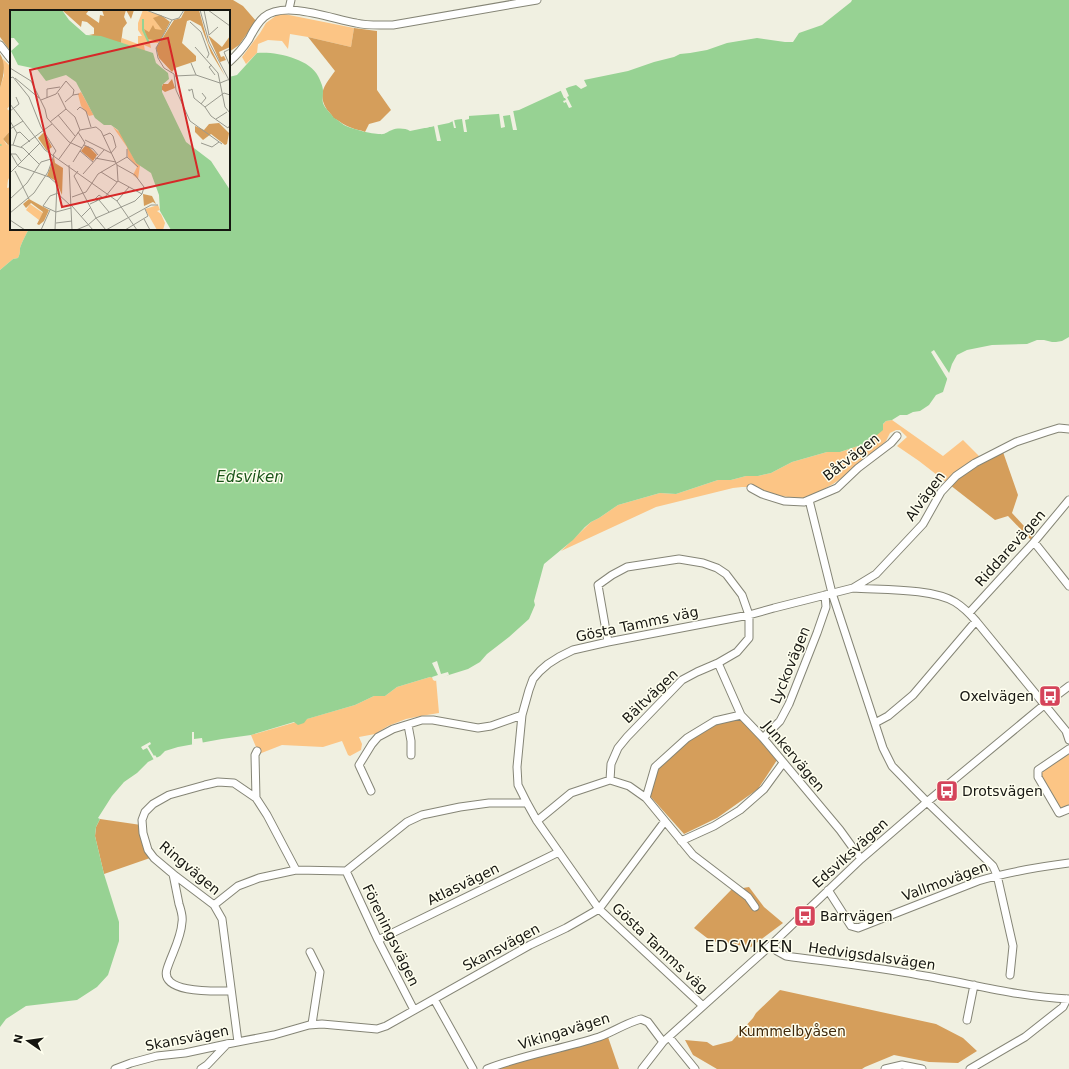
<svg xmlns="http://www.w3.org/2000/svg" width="1069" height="1069" font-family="'DejaVu Sans',sans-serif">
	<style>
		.green { fill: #fcc585 }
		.forest { fill: #d59e5b }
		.water { fill: #97d293 }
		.pier { fill: #f0f0e1 }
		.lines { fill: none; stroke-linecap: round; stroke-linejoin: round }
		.stream { stroke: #97d293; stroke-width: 1.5 }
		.minor-casing { stroke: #858576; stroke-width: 9 }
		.minor { stroke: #fff; stroke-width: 7 }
		.labels { text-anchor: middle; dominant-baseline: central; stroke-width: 3; stroke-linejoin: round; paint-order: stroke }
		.street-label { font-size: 14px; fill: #161611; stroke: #fefeee }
		.poi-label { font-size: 14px; fill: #161611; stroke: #fefeee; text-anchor: start }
		.park-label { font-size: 14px; fill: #3f280a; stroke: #fefeee }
		.water-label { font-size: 15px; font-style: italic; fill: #195418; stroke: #fefeee }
		.quarter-label { font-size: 16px; letter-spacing: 1px; fill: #161611; stroke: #fefeee }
		.inset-river { fill: none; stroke: #97d293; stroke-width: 2 }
		.inset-road { fill: none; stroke: #99998e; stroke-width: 1 }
		.view { fill: #d62828; fill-opacity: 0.15; stroke: #d62828; stroke-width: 2 }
		.inset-edge { fill: none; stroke: #161611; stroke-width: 2 }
	</style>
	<rect width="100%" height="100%" fill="#f0f0e1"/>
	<path class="green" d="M284 14 354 28 351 47 308 37 290 34 288 49 282 41 268 40 258 44 257 53 246 64 242 57 260 33 266 23 277 15Z
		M3 59 11 67V104L7 109 11 112V130L3 139 7 145 11 143V174L8 180 7 188 11 187V229H29C26 234 22 242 20 248 20 252 20 254 18 258L13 259 0 270V88L4 75Z
		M892 420 943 456 963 440 984 461 950 485 919 461 897 446 907 437 900 430H896L890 433 886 441 857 467H853L849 473 833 484 811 496 800 499 776 495 750 487H742L733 488 656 507 561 551 591 522 599 518 618 505 660 493 676 494 718 480H731L746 476H758L771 473 792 462 827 452H840L858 446H864L886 421Z
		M430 677 436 679 439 713 421 716 406 719 388 726 375 734 359 737 362 744 361 750 350 756 348 755 342 741 323 747 282 745 259 754 251 735 355 705 374 696H385L397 687Z
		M1063 755H1069V806L1063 809 1058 808 1041 778V773L1049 766Z"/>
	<path class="forest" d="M0 0H233L243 6 256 21 239 45 229 52V11H11V52L0 37Z
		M354 28 377 31V90L391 110 380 121 369 124 365 132C361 130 356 130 352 128 345 126 340 121 333 118 332 114 328 112 326 108 317 92 326 84 335 71L308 37 351 47Z
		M0 54C7 64 3 78 0 88Z
		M11 130V143L8 145 3 139Z
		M1003 452 1018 495 1012 513 1034 537 1031 540 1008 516 995 520 950 485C967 472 983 462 1003 452Z
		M740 718 777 760 758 789 717 818 684 834 650 796 657 770 691 739 716 725Z
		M100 819 141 825 150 858 104 874 95 836 96 827Z
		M749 887 764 907 783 923 751 947 711 941 694 928 731 890Z
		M780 990 936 1024 963 1038 977 1051 958 1063 929 1062 894 1055 865 1067 862 1069H717L693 1055 685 1040 707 1042 713 1046 732 1041 753 1018 756 1013Z
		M608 1037 619 1069H493Z"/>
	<path class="water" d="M852 0H1069V337L1062 341 1056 342H1052L1044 340H1037L1027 344 992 345 967 350 957 355 952 364 943 392 936 395 929 405 920 411 913 412 907 415H900L892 420 886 421 883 424V430L864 446H858L840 452H827L792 462 771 473 758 476H746L731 480H718L676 494 660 493 618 505 599 518 591 522 585 527 573 540 544 564 534 601 535 605 529 619 509 637 487 654 480 662 468 669 436 679 430 677 397 687 385 696H374L355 705 307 719 304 723 298 725 294 722 251 735 222 739 178 747 165 751 160 756 148 762 137 773 124 782 112 796 98 818 100 819 96 827 95 836 104 874 119 922V941L108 975 97 987 77 1000 26 1006 6 1019 0 1027V270L13 259 18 258C20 254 20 252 20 248 22 242 26 234 29 229H229V77L237 75 257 53C275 51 310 59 318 76 320 80 323 86 323 91 323 95 322 99 323 103 325 109 331 113 334 118 338 120 340 122 344 125 351 129 372 134 380 134 385 135 388 131 392 130 397 128 405 128 410 131L449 123 457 119 468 116 498 114 519 110 569 87 576 85 581 89 587 86 584 80 628 71 654 62 674 57 680 54 690 53 707 50 727 43 757 38 785 42H793L799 33 822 25 851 2Z"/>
	<path class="pier" d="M565 87 569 96 567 97 572 107 569 108 566 102 564 103 563 101 566 100 565 98H564L560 89Z
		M513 110 517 130H513L510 115 503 116 505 127 501 128 499 113Z
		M464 115 465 116 469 115V119L465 120 467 132H464L462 119 454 120 456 128H454L452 119 461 117V116Z
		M437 123 441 141H437L434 126 425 128V126Z
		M934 350 951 376 950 379 948 380 931 352Z
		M437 661 441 674 448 672 449 675 435 681 433 680 432 677 438 675 432 663Z
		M192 732H194V739L202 738 203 744 192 745Z
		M150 742 151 744 148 746 154 756 155 755 157 758 154 760 147 748 143 750 141 747Z"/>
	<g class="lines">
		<path class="stream" d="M0 145H1"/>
		<g class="minor-casing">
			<path id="minor" d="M289 9 291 0
				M0 45 11 59
				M229 62C237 55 243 48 249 39 253 31 257 23 264 17 285 0 332 19 356 23 368 26 380 25 393 25L537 0
				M751 488 762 494 784 501 804 502 837 488 858 468 891 443 897 436
				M809 500 832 593 883 748 892 766 927 802 993 866 997 875 1013 946 1010 975
				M1034 542 1069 586
				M853 588C881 590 932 588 955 602 963 607 970 614 976 621L1066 731 1069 740
				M969 613 1034 542 1069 500
				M608 642 598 585 612 575 627 567 679 559 703 563 717 568 726 574 742 595 749 615V638L737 652 718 663 697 672 682 680 627 737 618 748 611 764 610 780
				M718 663 741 715 763 738 840 830 861 859
				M875 723 888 716 913 695 976 621
				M408 725 411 741V755
				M763 738 780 721 789 704 817 633 826 607 825 595
				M1069 749 1038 770V777L1059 813 1069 809
				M371 791 359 765 372 744 378 737 393 729 422 720H433L478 728 491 726 522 715
				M256 798 255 755 257 751
				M646 798 655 767 687 738 715 721 741 715
				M537 821 571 793 610 780 629 786 646 798 693 855 748 897 755 907
				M681 841 714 826 740 810 764 789 783 763
				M346 871 378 940 414 1010
				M173 874C175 884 177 894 179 904 181 910 183 917 182 922 181 939 172 953 167 969 159 994 217 991 231 991
				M828 890 851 926 858 928 978 881C1008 872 1038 867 1069 863
				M214 905 238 886 259 878 296 870 346 871 407 822 422 815 460 807 489 803H527
				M378 940 559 852
				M771 945 777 951 786 956C830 962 875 967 919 975 969 983 1018 997 1069 999
				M310 952 320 972 312 1024
				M434 999 473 1069
				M703 1006 599 909 537 821 527 803 518 785 517 767 522 715 529 690 533 679 540 671 548 664 559 657 573 650 608 642 749 615 774 608 853 588 876 574 923 524 941 492 956 476 975 463 1016 442 1046 432 1059 428 1069 429
				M967 1020 974 985
				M669 1037 695 1069
				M238 1042 222 919 214 905 173 874 154 858 148 850 143 833 142 820 145 812 153 804 169 795 205 785 218 782 234 783 256 798 267 815 296 870
				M115 1069 131 1063 157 1056 185 1053 227 1044 274 1035 309 1025 322 1024 377 1029 386 1026 530 945 566 928 599 909 665 821
				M201 1069 207 1065 227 1044
				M487 1069C523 1055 562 1049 599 1037 613 1032 626 1023 641 1019L648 1022 663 1042
				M642 1069 663 1042 771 945 861 859 927 802 1044 705 1069 686
				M885 1069 902 1065 922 1069
				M970 1069 1025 1037 1063 1007 1067 999"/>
		</g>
		<use href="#minor" class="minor"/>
	</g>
	<defs>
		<g id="bus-square" transform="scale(1.15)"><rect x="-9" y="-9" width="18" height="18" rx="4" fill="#d5445a" stroke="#fefeee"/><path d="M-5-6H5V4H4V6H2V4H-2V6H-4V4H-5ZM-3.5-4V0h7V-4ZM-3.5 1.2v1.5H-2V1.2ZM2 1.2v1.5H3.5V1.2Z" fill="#fff"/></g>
	</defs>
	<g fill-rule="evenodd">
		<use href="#bus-square" x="1050" y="696"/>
		<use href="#bus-square" x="947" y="791"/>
		<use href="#bus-square" x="805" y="916"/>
	</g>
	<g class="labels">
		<g class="street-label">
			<text transform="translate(851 457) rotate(-38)">Båtvägen</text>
			<text transform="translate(925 496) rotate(-54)">Alvägen</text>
			<text transform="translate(1010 548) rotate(-48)">Riddarevägen</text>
			<text transform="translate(637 624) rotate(-12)">Gösta Tamms väg</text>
			<text transform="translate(790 665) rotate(-68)">Lyckovägen</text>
			<text transform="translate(650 696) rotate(-44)">Bältvägen</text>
			<text transform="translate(794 756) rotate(50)">Junkervägen</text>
			<text transform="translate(850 853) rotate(-42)">Edsviksvägen</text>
			<text transform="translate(190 868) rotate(40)">Ringvägen</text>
			<text transform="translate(945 881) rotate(-20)">Vallmovägen</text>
			<text transform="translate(463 884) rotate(-26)">Atlasvägen</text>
			<text transform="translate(391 935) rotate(64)">Föreningsvägen</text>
			<text transform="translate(501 947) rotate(-28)">Skansvägen</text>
			<text transform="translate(660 948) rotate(43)">Gösta Tamms väg</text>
			<text transform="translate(872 956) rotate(8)">Hedvigsdalsvägen</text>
			<text transform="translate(564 1031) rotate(-17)">Vikingavägen</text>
			<text transform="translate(187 1038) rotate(-11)">Skansvägen</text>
		</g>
		<g class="poi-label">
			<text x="1034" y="696" text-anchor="end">Oxelvägen</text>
			<text x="962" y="791">Drotsvägen</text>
			<text x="820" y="916">Barrvägen</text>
		</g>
		<g class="park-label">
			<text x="792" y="1031">Kummelbyåsen</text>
		</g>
		<g class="water-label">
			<text x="250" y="477">Edsviken</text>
		</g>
		<g class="quarter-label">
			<text x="749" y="946">EDSVIKEN</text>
		</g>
	</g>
	<g transform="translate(10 10)">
		<rect width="220" height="220" fill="#f0f0e1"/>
		<path d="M133 0 151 5 144 9 152 20 139 22V28L150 31 148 33H140L141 38 134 35 135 41 111 33 112 28 128 34V26H132L128 20V13ZM71 82 83 104V105L79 106 71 96 68 84ZM103 117 111 123 126 153 130 155 128 169 123 165 127 157 118 147 117 137ZM20 194 33 203 29 210 16 200ZM148 195 150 200 147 201 151 204 155 213 153 220H147L135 199Z" fill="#fcc585"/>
		<path d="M52 0H79L76 4 89 13 90 5 94 6 92 0H124L121 9 116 0 114 7 117 13 113 18 111 33 79 25 84 24V18L77 12 72 11 71 17ZM175 0H189L198 33 215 66 201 43 191 16 180 10 177 11 172 33 186 46V51L165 58 162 62 149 48 146 38 164 10 171 8ZM151 5 160 12 150 31 137 29 134 19 139 22 143 15 145 19 152 20 143 8ZM198 25 212 37 220 26V37L209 42 211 47 214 46 216 50 210 52ZM162 69 165 78 155 82 151 79 153 74H158ZM209 113 219 123 217 134 215 135 201 124 193 130 185 122V116L194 120 199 114ZM34 122 42 137 37 141 28 128ZM75 136H78L87 145 83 151 71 141ZM44 147 45 153 53 158 52 185 46 171 37 166ZM133 184 142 186 146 194 143 192 134 196ZM19 189 39 200 34 211 29 215 27 214 33 202 21 193 16 198 13 194Z" fill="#d59e5b"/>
		<path d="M0 0H52L59 10 76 25 91 26 143 43 146 53 158 63 159 69 152 75V82L176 132 201 151 220 180V220H161L150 201 149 185 141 163 126 153 108 120 101 115H94L85 108 66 72 56 65 36 71 27 59 8 55 1 41 9 34 4 28H0Z" fill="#97d293"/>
		<path class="inset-river" d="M133 9V20L139 33"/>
		<path class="inset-road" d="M136 0 162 10 169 8 174 0M190 0 199 32 220 72M194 0 199 25 208 17M198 0 220 16M162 10 146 38 148 48 154 58 164 64 166 80 180 111 212 134M180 12 191 22 199 44 197 48M185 37 208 63 215 97 220 103M220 39 214 42 220 56M181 53 186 65M202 55 199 57 205 65M0 58 21 71 35 99 37 108 59 132 72 138M165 66 186 65 210 73 220 69M0 68 3 67 19 87 31 117 46 141 43 145M5 68 29 88M179 79V81L182 79 184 88 195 97 201 106 218 118 220 115M48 83 56 99 65 107 70 120M37 88V79L50 77M31 90 46 84 56 71 64 80 63 85M55 92 63 85 69 84M0 94 35 140 107 191 127 220M191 94 196 88 192 83M195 97 214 83 220 85M67 100 70 97 76 101 81 117M0 101 9 94 6 87M48 105 65 126M206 109 217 102M0 111 7 123 3 135H0M40 112 56 99M0 119 13 111M7 123 10 122 20 132M75 130 101 143 106 137 103 126 100 123 93 126M191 133 202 137 209 132M3 135 13 138 29 154M74 135 83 139 88 145M11 137 42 114M117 139V147L128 157M70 141 83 152M0 142 8 156 39 167 47 174 45 220M1 144H6L11 151M85 148 106 152M49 149 70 120 86 117 91 121 107 155 125 165 134 177 132 184 125 191 86 208 78 215 66 220M63 152 75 133 68 122M59 155 62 220M5 161 19 189M68 161 64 166 86 208 96 220M91 162 107 172M0 163 30 133M73 164 94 140M108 171 132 184M48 183 40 186 33 196 46 202 61 198M48 184 60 195M62 187 76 182 88 164 117 147M0 189 17 173 31 152 41 149M89 190 99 202M87 191 85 189 89 185 93 188M107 191 119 177M80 194 95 187 108 171 107 155M62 196 83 220M0 203 24 183 38 162 44 145M71 207 81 197M134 209 140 220M0 210 15 220M46 213 62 211M31 220 40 200M96 220 141 195H148M115 220 138 206 135 199"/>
		<path class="view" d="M158 28 189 166 52 197 20 60Z"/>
		<rect width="220" height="220" class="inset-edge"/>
	</g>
	<g transform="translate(28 1041) rotate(283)" stroke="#fefeee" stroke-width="3" paint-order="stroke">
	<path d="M0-3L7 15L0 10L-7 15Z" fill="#161611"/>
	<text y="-6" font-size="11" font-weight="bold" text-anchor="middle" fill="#161611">N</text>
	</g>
</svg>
